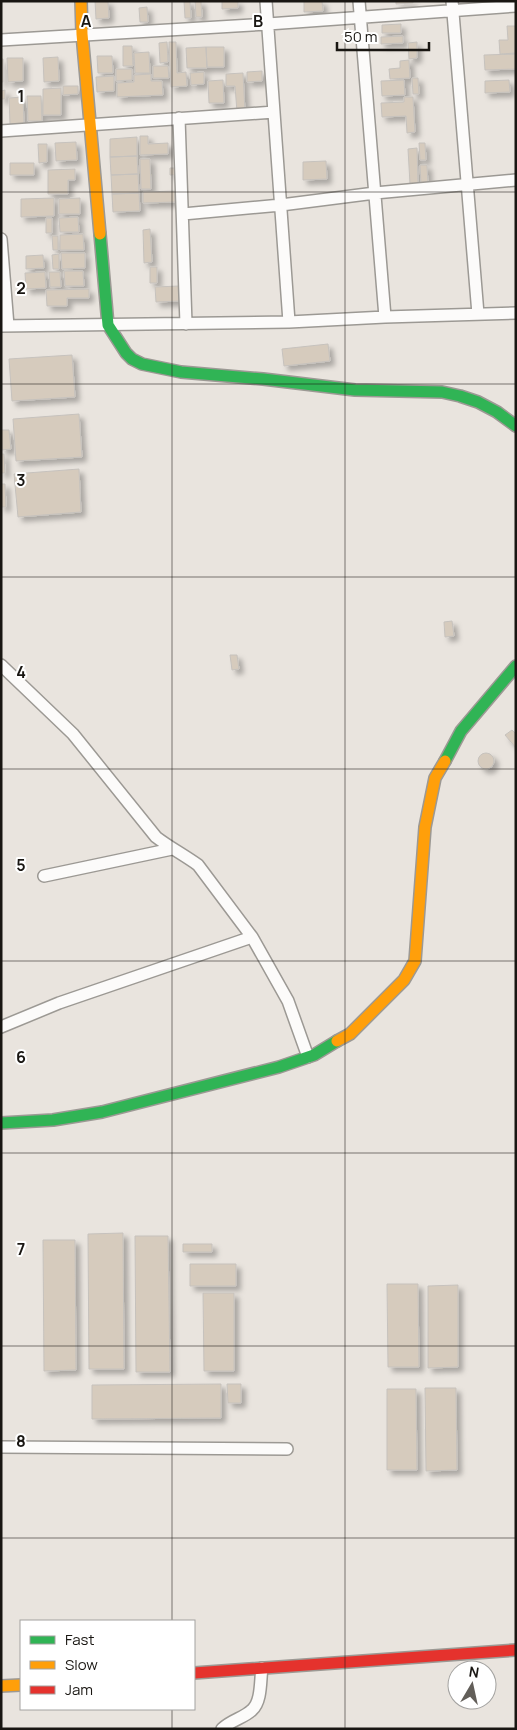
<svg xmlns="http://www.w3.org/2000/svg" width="517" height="1730" font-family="Manrope,sans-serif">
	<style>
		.building { fill: #d6cbbd; stroke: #c6c2bd; filter: url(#shadow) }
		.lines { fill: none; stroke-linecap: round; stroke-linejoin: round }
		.street-casing { stroke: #9c9994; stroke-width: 14 }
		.fast-casing { stroke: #9c9994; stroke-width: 14 }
		.slow-casing { stroke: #9c9994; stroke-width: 14 }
		.jam-casing { stroke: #9c9994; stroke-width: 14 }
		.street { stroke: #fcfbfa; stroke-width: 11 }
		.fast { stroke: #30b455; stroke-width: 11 }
		.slow { stroke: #ff9f0a; stroke-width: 11 }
		.jam { stroke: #e5322d; stroke-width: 11 }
		.grid { fill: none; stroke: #191612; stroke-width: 1; stroke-opacity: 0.55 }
		.grid-label { font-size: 16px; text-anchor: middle; font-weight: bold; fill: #191612; stroke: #fff; stroke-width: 4; stroke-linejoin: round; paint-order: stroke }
	</style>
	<defs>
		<filter id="shadow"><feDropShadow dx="4.5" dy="4.5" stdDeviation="2.5" flood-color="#0004"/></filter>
	</defs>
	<rect width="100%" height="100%" fill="#e9e4de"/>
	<path class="building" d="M95 1H108L109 18 96 19Z
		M184 1H190L191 18H185Z
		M195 1H201L202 17H196Z
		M222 1H238V8L222 9Z
		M304 1H322L323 11 304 12Z
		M396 1H413V3L396 4Z
		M147 7 148 22H140L139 8Z
		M401 24V33H382V25Z
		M507 26H516V53L500 54 499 40H508Z
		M403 36V43L381 44V37Z
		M167 42 168 62 160 63 159 43Z
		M169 42H176L177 73 186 72 187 86 171 87Z
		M417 42V58L409 59 408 43Z
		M123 46H132L133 66H123Z
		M206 47H224V67H207Z
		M206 47 207 68H187L186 48Z
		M149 52 150 73H135L134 53Z
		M516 54V69L485 70 484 55Z
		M97 56H112L113 73H98Z
		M58 57 59 81 44 82 43 58Z
		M7 58H23V81L8 82Z
		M1 59H3V82H1Z
		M409 60 410 78 390 79 389 69 400 68V61Z
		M153 66H168L169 78H153Z
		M116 69H132V80L116 81Z
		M262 71V81L247 82V72Z
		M204 72V84L191 85 190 73Z
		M243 73 245 112H237L235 86H226V74Z
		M151 74V81H162L163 95 117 97V83L134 82V75Z
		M114 76V91L97 92 96 77Z
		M412 78H418L419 94H413Z
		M223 80 224 103H209L208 81Z
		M404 80 405 95 382 96 381 81Z
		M509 80 510 92 485 93V81Z
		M63 86H78V94L63 95Z
		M61 88V115H43V89Z
		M5 90V99H1V91Z
		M27 96H41L42 121H28Z
		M23 97 24 124H10L9 98Z
		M404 97H413L415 132 407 133 406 116 382 117 381 103 404 102Z
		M140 136H148V144L168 143V154L140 155Z
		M137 137V156L110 157V139Z
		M76 142 77 160 56 161 55 143Z
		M419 143H425L426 160H420Z
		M38 144H47V162L39 163Z
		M417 148 418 183 410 184 408 149Z
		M137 156 138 174 111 175 110 157Z
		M140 159H150L151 189H141Z
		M326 161 327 179 303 180V162Z
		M10 163H34V175H10Z
		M420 165H427L428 185H421Z
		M170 168H175V175H170Z
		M75 169V180H68V194H48V170Z
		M138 174 139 193 112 194 111 175Z
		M175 191V202L143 203V192Z
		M139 193 140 211 113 212 112 194Z
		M54 198V216L21 217V199Z
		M80 198V214H59V199Z
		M78 217 79 232H60L59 218Z
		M46 218H52V233H46Z
		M150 229 152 262 144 263 143 230Z
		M83 234 84 250H60V235Z
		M52 236H58V250H53Z
		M61 253H85V268L62 269Z
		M59 254V269H53L52 255Z
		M43 255 44 268 26 269V256Z
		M150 267H157V283H150Z
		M64 271H83L84 286H65Z
		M45 272 46 288 26 289 25 273Z
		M49 272H60L61 287H50Z
		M179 286 180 301 156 302 155 287Z
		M89 289V298H67V306H47L46 290Z
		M328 344 330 361 284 366 282 349Z
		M72 355 75 397 12 401 9 359Z
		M79 414 82 457 16 461 13 419Z
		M1 430H9L11 449 2 450Z
		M1 454H4L5 473H1Z
		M79 469 81 512 18 517 14 474Z
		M1 484H5L6 507H1Z
		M452 621 454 636 445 637 444 622Z
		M230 655H237L239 669 232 670Z
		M512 730 516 734V748L505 735Z
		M478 761a8 8 0 1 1 16 0a8 8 0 1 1-16 0Z
		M123 1233 124 1369H89L88 1234Z
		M135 1236H168L170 1372H136Z
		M43 1240H75L76 1370 44 1371Z
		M183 1244H212V1252H183Z
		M190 1264H236V1286H190Z
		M387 1284H418L419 1367H388Z
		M458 1285V1367L428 1368V1286Z
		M203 1293H234V1371H204Z
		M221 1384V1418L92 1419V1385Z
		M227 1384H241V1403H228Z
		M425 1388H456L457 1470 426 1471Z
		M387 1389H416L417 1470H387Z"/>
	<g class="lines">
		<g class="street-casing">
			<path id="street" d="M266 1 289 322
				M359 1 385 317
				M452 1 478 314
				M1 40 268 24 516 6
				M179 118 186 324
				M1 131 274 112
				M183 214 281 205 375 193 516 180
				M1 239 8 326
				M1 326 289 322 385 317 516 313
				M1 665 73 734 156 837C169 847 184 855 198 865L252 937 288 1001 308 1057
				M44 876 172 849
				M1 1027 59 1003 252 937
				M1 1447 287 1449
				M222 1729C231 1720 244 1718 252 1710 262 1701 260 1680 262 1668"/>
		</g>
		<g class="fast-casing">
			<path id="fast" d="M100 234 108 325 126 353 132 359 142 364 181 372 263 379 355 390 442 392 460 396 478 402 497 412 516 426
				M445 761 461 731 516 666
				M1 1123 53 1120 102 1112 279 1067 314 1055 337 1041"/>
		</g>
		<g class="slow-casing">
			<path id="slow" d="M81 1 82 34 100 234
				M337 1041 350 1034 404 980 415 961 425 827 435 778 445 761
				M1 1686 21 1685"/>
		</g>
		<g class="jam-casing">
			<path id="jam" d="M194 1673 516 1650"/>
		</g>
		<use href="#street" class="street"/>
		<use href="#fast" class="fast"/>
		<use href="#slow" class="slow"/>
		<use href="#jam" class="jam"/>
	</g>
	<path class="grid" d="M172 1V1621M345 1V1729M1 192H516M1 384H516M1 577H516M1 769H516M1 961H516M1 1153H516M1 1346H516M1 1538H516M172 1709V1729"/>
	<g class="grid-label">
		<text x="86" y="27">A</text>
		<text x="258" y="27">B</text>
		<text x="21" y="102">1</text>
		<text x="21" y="294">2</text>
		<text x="21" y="486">3</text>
		<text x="21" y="678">4</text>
		<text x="21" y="871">5</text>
		<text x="21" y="1063">6</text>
		<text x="21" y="1255">7</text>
		<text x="21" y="1447">8</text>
	</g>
	<rect width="517" height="1730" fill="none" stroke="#191612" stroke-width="5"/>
	<rect x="20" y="1620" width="175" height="90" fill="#ffffff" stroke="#a3a2a0"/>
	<rect x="30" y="1636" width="25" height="8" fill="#30b455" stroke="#a3a2a0"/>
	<text x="65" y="1645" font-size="15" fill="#191612">Fast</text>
	<rect x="30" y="1661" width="25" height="8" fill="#ff9f0a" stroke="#a3a2a0"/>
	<text x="65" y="1670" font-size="15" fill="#191612">Slow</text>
	<rect x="30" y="1686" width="25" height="8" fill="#e5322d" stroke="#a3a2a0"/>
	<text x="65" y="1695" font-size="15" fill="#191612">Jam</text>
	<g transform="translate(472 1685) rotate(9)"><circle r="24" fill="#ffffff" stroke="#a3a2a0"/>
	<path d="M0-4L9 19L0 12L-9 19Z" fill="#625e59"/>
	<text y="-8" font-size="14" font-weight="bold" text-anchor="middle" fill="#191612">N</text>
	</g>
	<path d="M337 42v8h92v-8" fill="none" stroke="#191612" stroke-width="2.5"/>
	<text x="344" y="42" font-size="15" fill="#191612" stroke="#ffffff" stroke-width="4" paint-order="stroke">50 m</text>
</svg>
